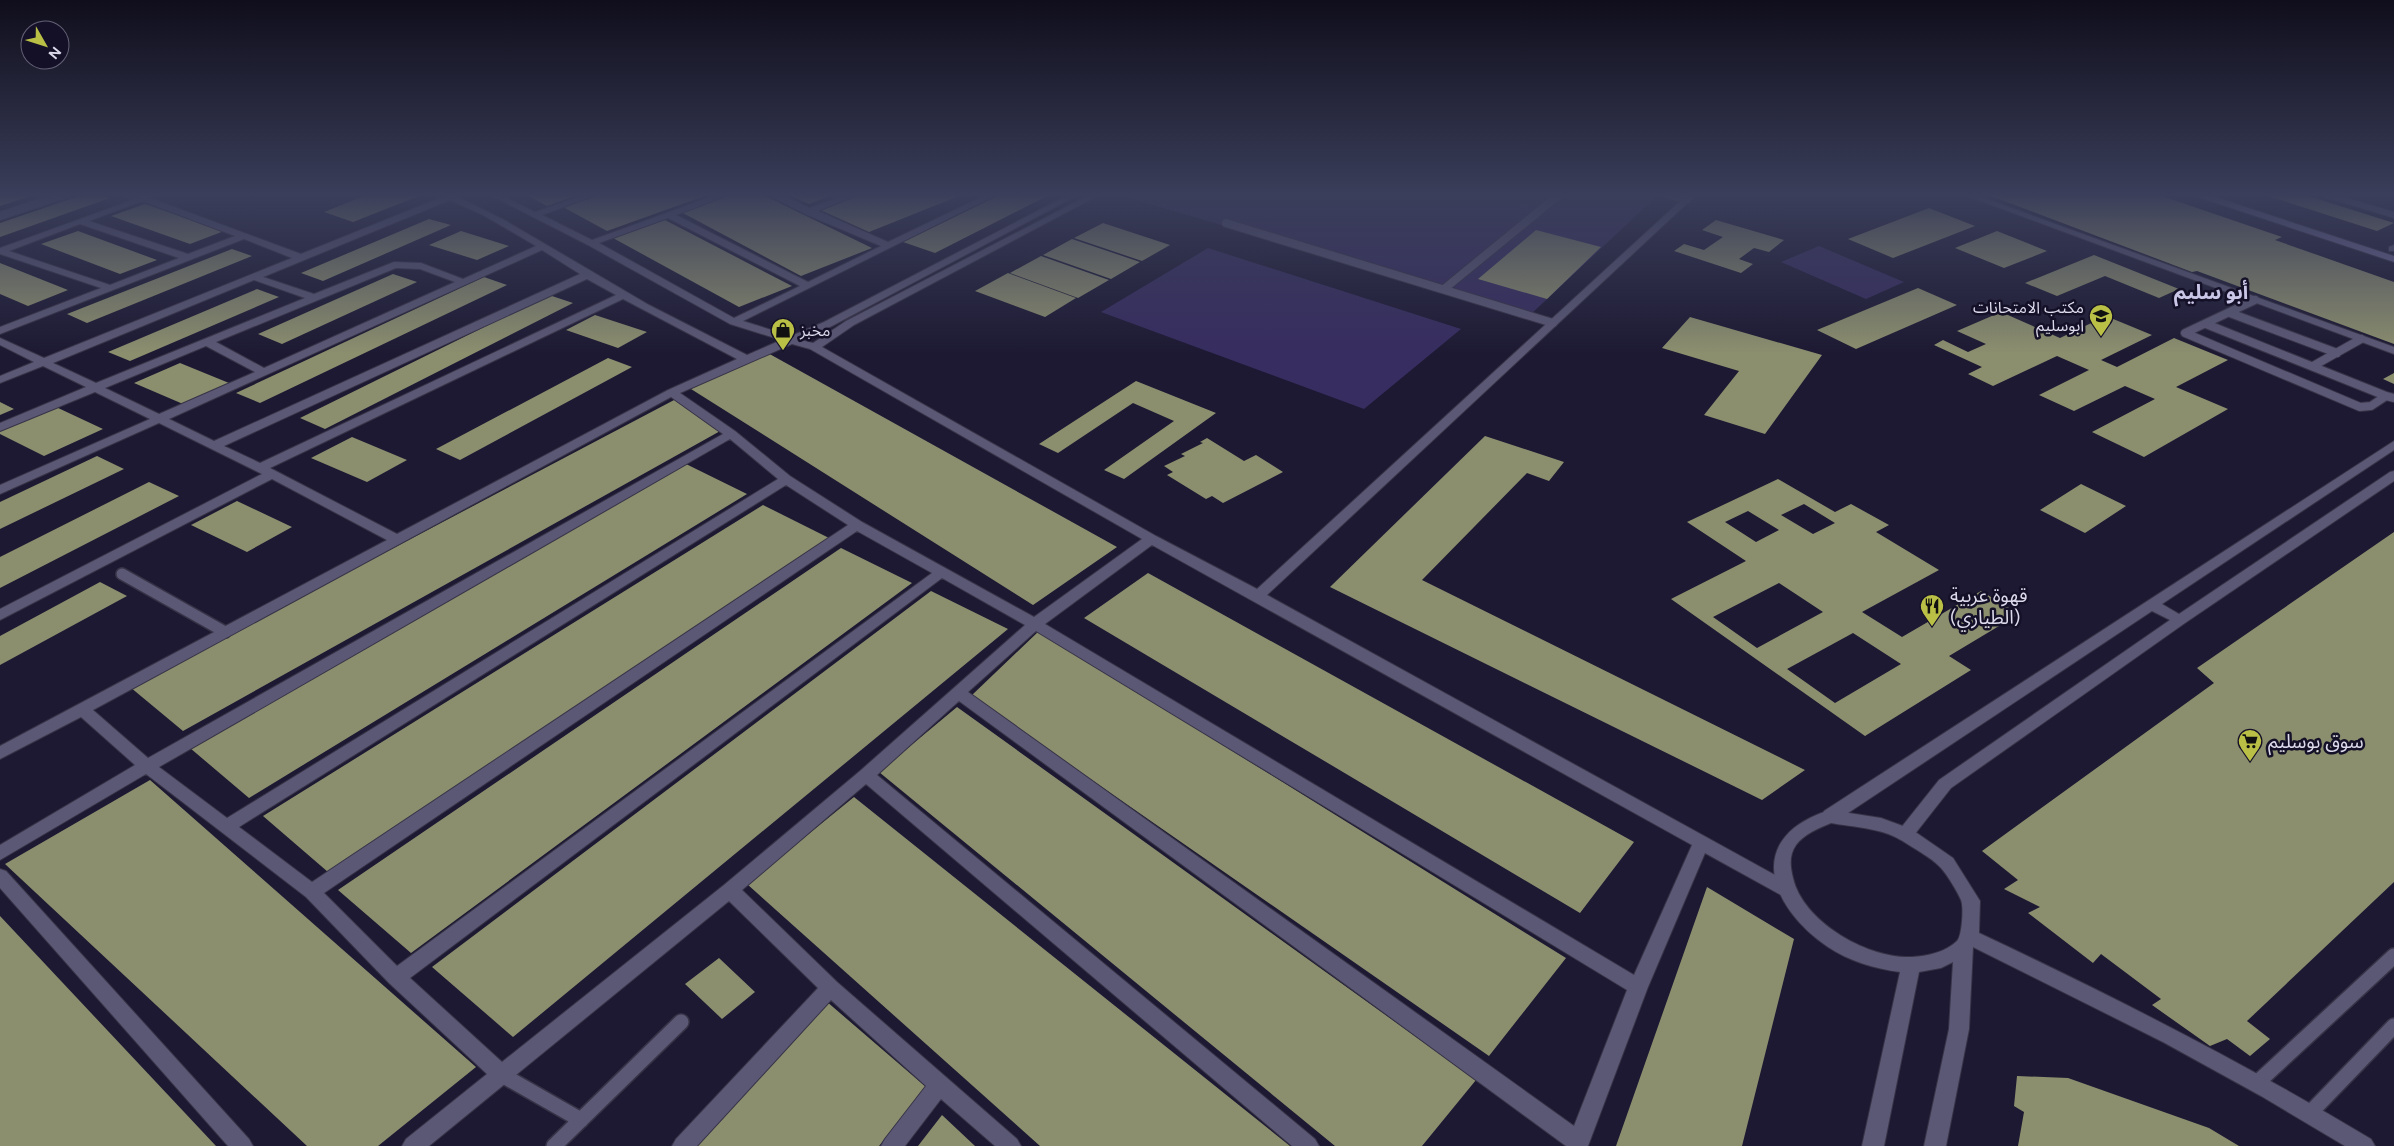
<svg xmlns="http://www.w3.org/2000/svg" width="2394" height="1146" font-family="Figtree,'Noto Sans Arabic',sans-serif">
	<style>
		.green { fill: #372d60 }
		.building { fill: #8c8f6e; fill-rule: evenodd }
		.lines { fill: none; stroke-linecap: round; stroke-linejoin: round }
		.service-far2-casing { stroke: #373347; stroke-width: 10 }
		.service-far1-casing { stroke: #373347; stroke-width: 14 }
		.service-casing { stroke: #373347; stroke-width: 18 }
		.minor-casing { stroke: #373347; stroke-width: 2 }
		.tertiary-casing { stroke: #373347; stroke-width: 2 }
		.secondary-casing { stroke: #373347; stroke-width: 2 }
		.service-far2 { stroke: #5b5875; stroke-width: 8 }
		.service-far1 { stroke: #5b5875; stroke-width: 11 }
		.service { stroke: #5b5875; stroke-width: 15 }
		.minor { fill: #5b5875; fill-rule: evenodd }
		.tertiary { fill: #5b5875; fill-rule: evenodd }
		.secondary { fill: #716b9a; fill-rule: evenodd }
		.labels { text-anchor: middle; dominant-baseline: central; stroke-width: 5; stroke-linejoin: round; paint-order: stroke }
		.far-poi-label { font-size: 16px; fill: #dcdaeb; stroke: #141028; text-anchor: end }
		.poi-label { font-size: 19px; fill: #dcdaeb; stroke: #141028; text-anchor: start }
		.far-district-label { font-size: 20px; font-weight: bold; fill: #c9c6e7; stroke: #141028 }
	</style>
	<rect width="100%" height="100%" fill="#1d1932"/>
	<path class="green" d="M1131 194H1659L1530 315 1126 197Z
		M1819 246 1904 282 1866 299 1781 262Z
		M1208 248 1461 329 1364 409 1101 312Z"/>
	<path class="building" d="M0 194H37L0 206Z
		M85 194H97L110 198 0 237V223Z
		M369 194H424L353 222 324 212Z
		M525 194H581L547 206Z
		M603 194H710L607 231 563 207Z
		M734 194H761L872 248 801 276 681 212Z
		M787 194H834L809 204Z
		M858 194H964L869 232 818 209Z
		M1002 194H1051L935 253 903 242Z
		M1986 194H2156L2282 237 2275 240 2394 282V344L2197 271 2192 272Z
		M2262 194H2302L2394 223 2377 231Z
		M145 204 224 231 190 244 111 216Z
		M1929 208 1975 226 1893 258 1848 239Z
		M429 219 451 225 323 281 301 273Z
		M665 220 792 286 739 307 613 238Z
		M1716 220 1784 240 1769 252 1754 248 1739 259 1753 264 1741 273 1674 251 1684 244 1704 250 1723 237 1702 230Z
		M1103 223 1170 245 1142 261 1074 238Z
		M1536 230 1601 247 1547 299 1478 279Z
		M78 231 157 260 120 274 41 244Z
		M461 231 509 246 477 260 429 245Z
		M1997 231 2047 251 2004 268 1955 248Z
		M1072 239 1140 262 1111 279 1043 255Z
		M232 249 252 256 87 323 67 314Z
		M2094 255 2179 289 2159 298 2105 276 2057 296 2025 283Z
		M1041 256 1109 280 1078 298 1010 273Z
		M0 263 68 290 28 306 0 294Z
		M1008 273 1076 298 1045 317 975 291Z
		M393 274 417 282 282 344 258 334Z
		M484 277 507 285 260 403 236 393Z
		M1918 288 1957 305 1856 349 1817 330Z
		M257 289 279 297 130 361 108 352Z
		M549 295 573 303 325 429 300 418Z
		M2001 312 2060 338 2106 316 2152 335 2101 360 2117 367 2174 338 2228 360 2176 387 2228 409 2144 457 2092 432 2155 399 2125 386 2074 411 2039 395 2089 370 2057 356 1993 386 1968 374 1982 367 1934 345 1943 340 1968 352 1986 344 1957 331Z
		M595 315 647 332 618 348 566 330Z
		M1690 317 1822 355 1765 434 1704 415 1739 371 1662 348Z
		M766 352 1117 547 1033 605 691 389Z
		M608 358 632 367 460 460 436 449Z
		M180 363 229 383 183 404 134 383Z
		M2394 373V384L2383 379Z
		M1136 381 1216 413 1124 479 1104 470 1174 421 1133 403 1058 453 1039 444Z
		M676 399 722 430 183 731 130 687Z
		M0 402 14 409 0 415Z
		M56 407 103 429 44 456 0 434V431Z
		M1485 436 1564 462 1549 481 1527 473 1422 580 1805 770 1762 800 1330 587Z
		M352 437 407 460 367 482 311 458Z
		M1207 438 1244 461 1256 455 1283 472 1223 503 1212 496 1206 499 1167 475 1173 472 1164 466 1185 456 1181 454 1203 443 1200 442Z
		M97 456 124 469 0 529V502Z
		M686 464 747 494 249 798 190 748Z
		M1778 479 1835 512 1851 504 1889 525 1876 532 1939 570 1862 612 1902 637 1981 591 2019 614 1949 656 1971 670 1865 736 1671 599 1746 561 1687 522ZM1804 504 1835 523 1813 534 1781 515ZM1748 511 1779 530 1756 542 1725 522ZM1779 583 1823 612 1757 648 1713 617ZM1853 633 1901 664 1835 703 1787 669Z
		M149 482 179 496 0 588V557Z
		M2081 484 2126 506 2085 533 2040 510Z
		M237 501 292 527 247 552 191 525Z
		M763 505 829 538 328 872 263 816Z
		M2394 532V882L2247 1021 2270 1039 2250 1056 2227 1039 2210 1046 2152 1005 2161 999 2101 954 2093 963 2028 913 2040 907 2004 889 2018 880 1982 851 2214 683 2197 668Z
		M841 548 912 583 411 953 338 890Z
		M1148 573 1634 842 1580 913 1084 618Z
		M100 582 127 596 0 665V636Z
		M931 591 1008 629 513 1037 432 967Z
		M1039 631 1566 958 1489 1056 971 696Z
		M957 707 1476 1080 1422 1146H1335L879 772Z
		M150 780 476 1067 378 1146H307L5 864Z
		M854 797 1290 1146H1040L747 884Z
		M1707 887 1794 939 1742 1146H1616Z
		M0 916 216 1146H0Z
		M719 958 755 992 722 1019 685 984Z
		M826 1001 926 1087 879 1146H697Z
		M2017 1076 2068 1078 2209 1128 2239 1146H2018L2024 1112 2014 1106Z
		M942 1115 975 1146H918Z"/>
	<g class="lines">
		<g class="service-far2-casing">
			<path id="service-far2" d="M128 194 141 198
				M1667 194 1687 199
				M0 216 66 194
				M1226 223 1553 323
				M1444 289 1560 194
				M2255 300 2185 333 2360 407 2371 406 2386 396 2394 398
				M2230 313 2337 353
				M2206 324 2386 396
				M2313 366 2361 339"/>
		</g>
		<g class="service-far1-casing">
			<path id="service-far1" d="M122 574 225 632"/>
		</g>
		<g class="service-casing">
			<path id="service" d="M502 1075 581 1120
				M2258 1082 2394 956
				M2310 1113 2394 1026
				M554 1146 681 1022"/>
		</g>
		<g class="minor-casing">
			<path id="minor" d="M149 194 152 196 150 198 301 254 447 195 462 194 458 197 506 221 649 305 747 355 781 340 730 324 588 245 488 194H498L535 212 587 194H599L542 215 592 240 719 194H731L676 215 808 282 881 246 805 214 767 194H778L810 208 849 194H860L818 211 888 242 988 194H998L743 321 791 336 824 322 1070 194H1080L832 326 801 340 813 343 846 321 1091 194H1101L854 325 822 347 1156 536 1257 589 1688 194H1697L1267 595 1793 885 1796 890 1793 895 1787 897 1781 895 1705 853 1648 987 1588 1146H1566L959 701 877 775 1315 1139 1319 1146H1292L866 784 742 890 837 982 1017 1139 1021 1146H995L941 1099 905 1146H881L885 1139 926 1086 831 1000 697 1146H672L676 1139 818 988 729 901 429 1146H402L406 1139 487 1074 389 983 306 897 146 774 0 860V845L135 765 81 717 0 759V746L387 540 272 479 0 620V609L262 474 159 423 0 494V485L150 419 95 392 0 431V423L86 387 43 366 0 383V376L34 362 0 345V338L44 358 292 258 244 239 0 334V327L101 288 0 254V248ZM450 200 483 215 536 246 463 279 421 263 394 262 314 294 263 277ZM142 201 235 236 188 254 89 221ZM668 218 800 286 734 318 599 243ZM80 224 179 258 110 285 9 251ZM542 250 580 274 214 441 169 419ZM396 268 420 269 455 282 264 368 216 342ZM587 279 616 295 260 463 224 446ZM254 280 305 298 96 383 53 363ZM623 299 737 359 668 390 397 534 270 468ZM792 344 810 349 1142 539 1034 617 862 522 790 476 735 431 680 393ZM206 346 255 372 159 414 105 388ZM671 397 723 434 148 758 93 710ZM730 439 778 479 227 818 159 767ZM786 485 848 525 312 882 239 827ZM857 531 932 573 397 966 324 893ZM1152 545 1692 845 1634 975 1045 624ZM942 578 1025 625 860 771 724 885 502 1062 410 978ZM1036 631 1627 990 1574 1126 968 692Z
				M1962 194H1973L2394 347V354Z
				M2321 194H2333L2394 212V218L2322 196Z
				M2394 245V251H2389V247Z
				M2394 441V450L2162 604 2179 614 2390 472 2394 471V481L2185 623 1951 788 1911 839 1905 841 1899 839 1896 834 1939 780 2170 620 2152 611 1836 821 1830 822 1824 821 1822 816 1824 811Z
				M0 869 6 871 249 1139 253 1146H228L0 888Z"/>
		</g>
		<g class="tertiary-casing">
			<path id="tertiary" d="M1830 810 1881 818 1911 829 1953 858 1980 901 1979 933C2113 996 2244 1063 2371 1139L2375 1146H2345L2261 1096 2163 1042 1973 947 1969 1029 1946 1146H1924L1949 1029 1953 962 1941 968 1919 972 1884 1146H1862L1900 972C1876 969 1849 961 1828 947 1768 906 1744 837 1830 810ZM1831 823C1853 827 1881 828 1901 840 1913 848 1931 857 1941 868 1948 876 1957 891 1961 900 1964 907 1962 936 1957 941 1946 952 1927 956 1912 957 1868 959 1803 922 1793 878 1790 866 1789 855 1796 845 1804 834 1819 828 1831 823Z"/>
		</g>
		<g class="secondary-casing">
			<path id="secondary" d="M2194 194H2206L2394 256V262L2195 196Z"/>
		</g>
		<use href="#service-far2" class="service-far2"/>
		<use href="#service-far1" class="service-far1"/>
		<use href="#service" class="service"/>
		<use href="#minor" class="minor"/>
		<use href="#tertiary" class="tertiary"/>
		<use href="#secondary" class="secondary"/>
	</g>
	<linearGradient id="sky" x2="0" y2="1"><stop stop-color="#100e1c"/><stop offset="0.55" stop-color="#3a3e5a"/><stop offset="1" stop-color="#3a3e5a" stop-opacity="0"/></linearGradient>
	<rect width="2394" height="354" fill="url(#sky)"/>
	<defs>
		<g id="university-pin" transform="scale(1.25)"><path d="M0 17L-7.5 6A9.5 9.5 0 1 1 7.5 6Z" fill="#bac045" stroke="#141028"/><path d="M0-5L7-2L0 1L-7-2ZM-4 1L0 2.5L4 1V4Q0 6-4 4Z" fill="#111"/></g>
		<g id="shop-pin" transform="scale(1.25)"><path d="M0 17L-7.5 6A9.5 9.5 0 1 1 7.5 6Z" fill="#bac045" stroke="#141028"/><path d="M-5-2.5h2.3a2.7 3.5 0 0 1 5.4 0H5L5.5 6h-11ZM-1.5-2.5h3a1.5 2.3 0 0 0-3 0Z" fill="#111"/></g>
		<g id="restaurant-pin" transform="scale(1.25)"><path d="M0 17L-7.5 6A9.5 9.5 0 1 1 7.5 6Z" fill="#bac045" stroke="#141028"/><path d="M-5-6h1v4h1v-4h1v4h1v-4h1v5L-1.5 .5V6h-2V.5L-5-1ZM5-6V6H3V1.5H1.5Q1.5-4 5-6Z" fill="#111"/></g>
		<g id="supermarket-pin" transform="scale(1.25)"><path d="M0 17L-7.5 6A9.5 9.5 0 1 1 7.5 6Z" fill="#bac045" stroke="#141028"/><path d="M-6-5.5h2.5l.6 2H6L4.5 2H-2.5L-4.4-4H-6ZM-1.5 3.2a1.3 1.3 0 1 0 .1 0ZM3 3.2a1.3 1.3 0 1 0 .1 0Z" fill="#111"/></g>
	</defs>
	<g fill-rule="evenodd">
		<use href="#university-pin" x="2101" y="316"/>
		<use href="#shop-pin" x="783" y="330"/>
		<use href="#restaurant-pin" x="1932" y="606"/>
		<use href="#supermarket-pin" x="2250" y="741"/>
	</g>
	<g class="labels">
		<g class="far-poi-label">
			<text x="2084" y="307">مكتب الامتحانات<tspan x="2084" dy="18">ابوسليم</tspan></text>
			<text x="800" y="330" text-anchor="start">مخبز</text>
		</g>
		<g class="poi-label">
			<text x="1950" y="595">قهوة عربية<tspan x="1950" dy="22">(الطياري)</tspan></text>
			<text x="2268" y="741">سوق بوسليم</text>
		</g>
		<g class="far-district-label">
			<text x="2211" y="292">أبو سليم</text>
		</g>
	</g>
	<g transform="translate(45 45) rotate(129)"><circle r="24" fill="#141028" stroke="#646176"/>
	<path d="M0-4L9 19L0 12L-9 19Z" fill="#bac045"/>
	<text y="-8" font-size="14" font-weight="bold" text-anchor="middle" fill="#dcdaeb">N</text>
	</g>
</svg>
